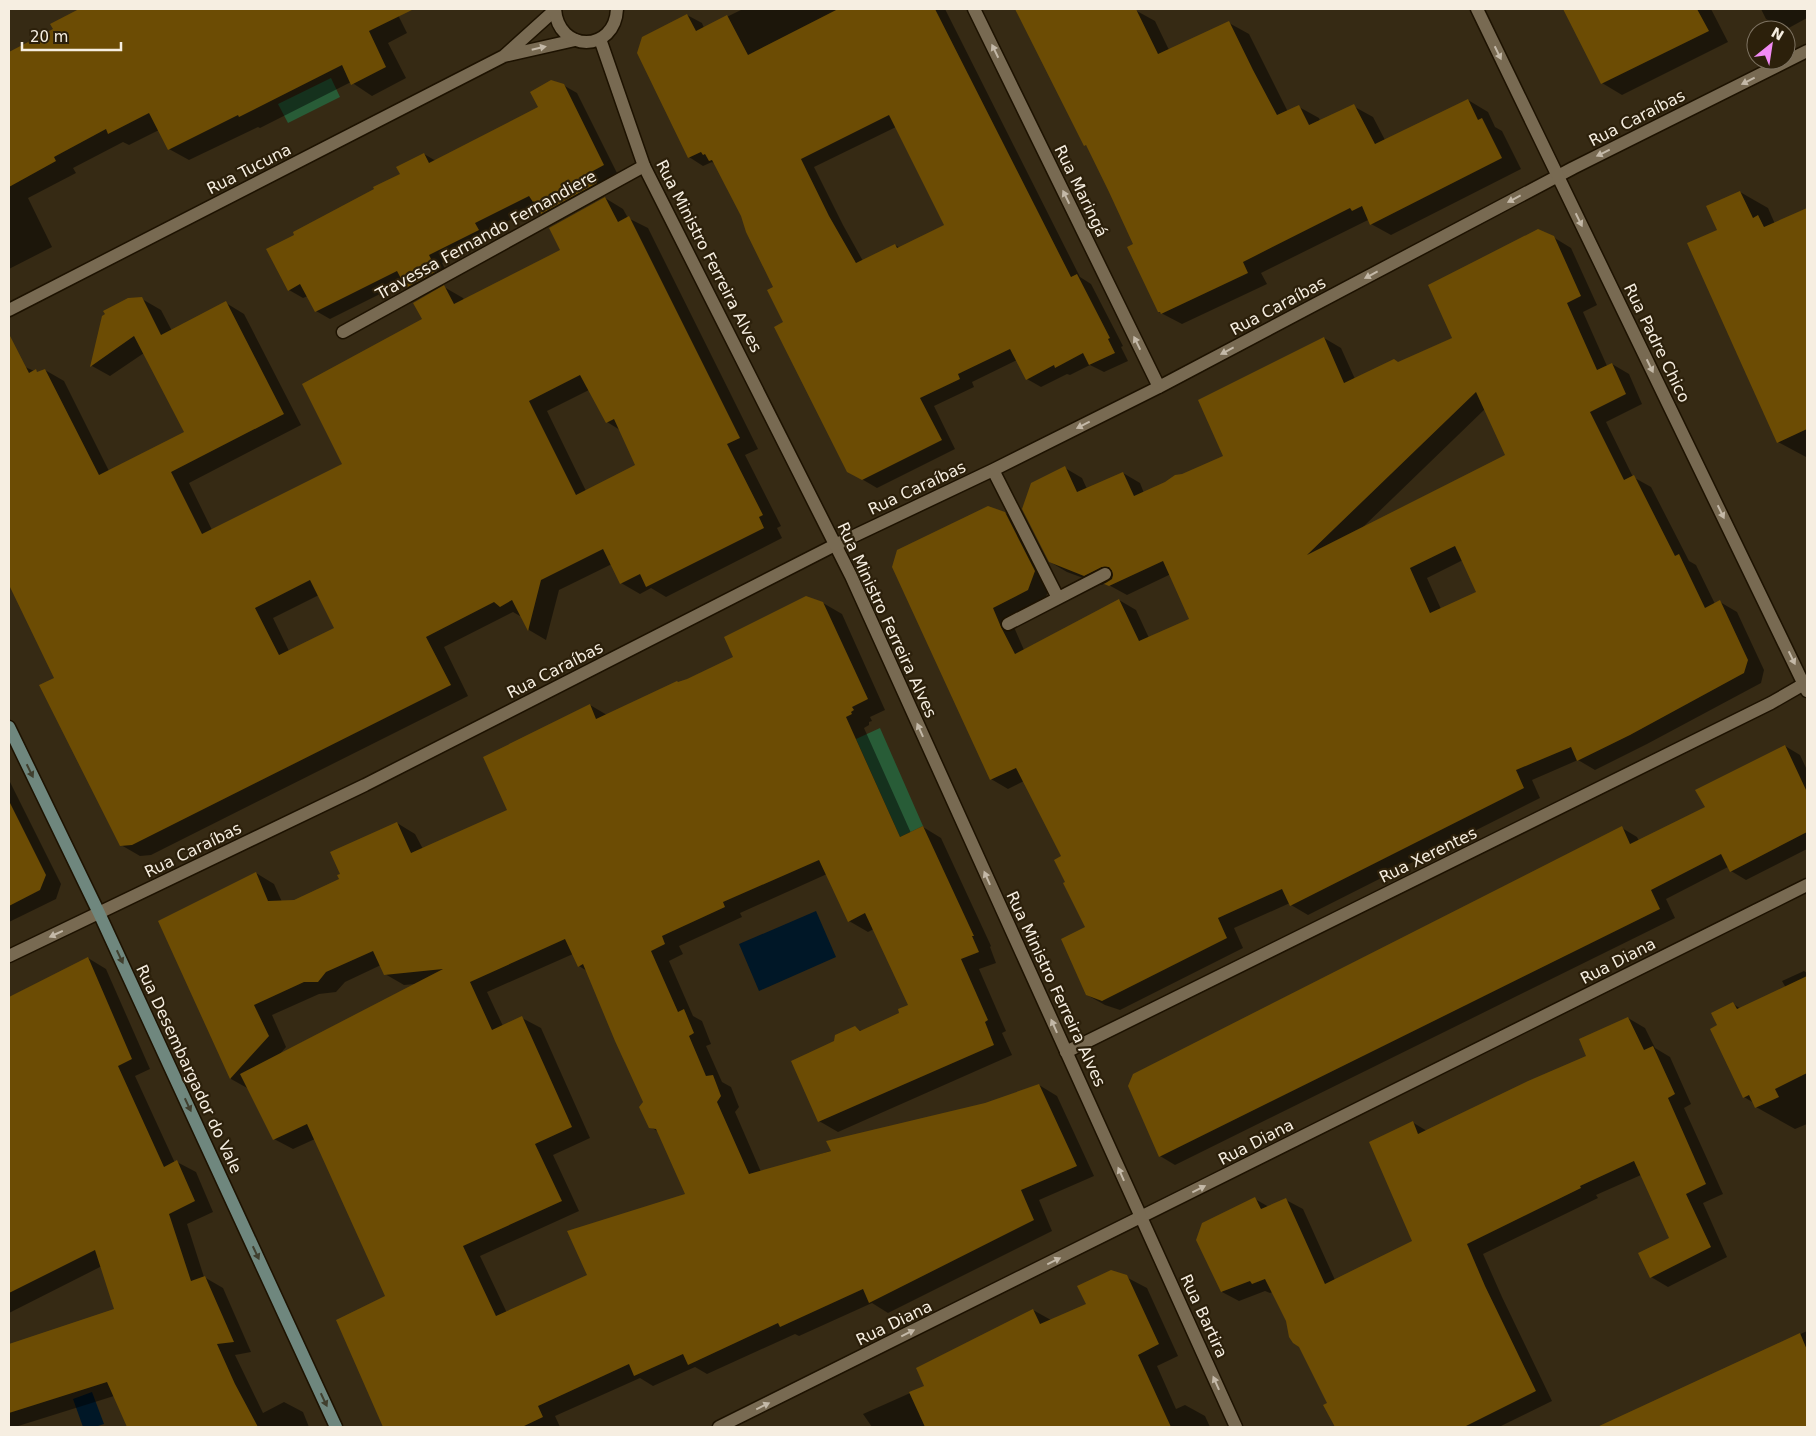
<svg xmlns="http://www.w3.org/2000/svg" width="1816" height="1436" font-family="'DejaVu Sans',sans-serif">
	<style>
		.green { fill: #285c37 }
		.water { fill: #001727 }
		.shadow { fill: #0007; fill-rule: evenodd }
		.building { fill: #6c4c04; fill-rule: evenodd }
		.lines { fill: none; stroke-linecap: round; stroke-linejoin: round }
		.minor-casing { stroke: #1d1200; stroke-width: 15 }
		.tertiary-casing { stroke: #1d1200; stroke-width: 15 }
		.secondary-casing { stroke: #1d1200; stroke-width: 15 }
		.minor { stroke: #786a52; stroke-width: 12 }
		.tertiary { stroke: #786a52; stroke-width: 12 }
		.secondary { stroke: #6f877e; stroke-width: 12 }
		.oneway { fill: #c4b9a8 }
		.oneway2 { fill: #403f2e }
		.labels { text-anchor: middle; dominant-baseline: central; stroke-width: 4.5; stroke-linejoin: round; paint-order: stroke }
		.street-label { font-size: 16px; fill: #f6eee1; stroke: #2c200b }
	</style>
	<rect width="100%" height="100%" fill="#362a14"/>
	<path class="green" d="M331 78 340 97 288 123 278 104Z
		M880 728 923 826 900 837 856 739Z"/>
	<path class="water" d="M816 911 836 957 759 991 739 944Z
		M92 1392 104 1424 95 1427H83L73 1399Z"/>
	<path class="shadow" d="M82 9H395L407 33 388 43 406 78 372 96 351 82 260 128 258 127 189 160 169 149 159 130 129 145 123 142 73 168 76 173 28 198 52 247 9 269V53L55 30 52 24Z
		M743 9H945L1080 277 1091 284 1123 346 1121 347 1128 361 1104 372 1090 365 1070 375 1067 374 1041 387 1027 379 1017 360 972 382 974 387 934 406 955 449 877 488 848 471 785 323 774 288 742 216 715 164 712 162 703 166 689 157 638 53 687 15 702 23 704 28ZM896 127 945 225 900 248 895 245 863 261 843 225 814 167Z
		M1017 9H1126L1128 13 1135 10 1155 21 1169 50 1229 23 1249 34 1288 112 1299 107 1319 118 1320 121 1353 106 1373 117 1385 140 1468 100 1488 112 1495 127 1502 131 1521 169 1391 235 1371 224 1368 220 1261 273 1267 284 1182 324 1159 312 1135 245 1110 191Z
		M1565 9H1711L1728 42 1622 95 1602 83Z
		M1761 9H1807V18L1785 30 1766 19Z
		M563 85 577 93 617 173 605 180 610 191 556 221 542 213 538 206 488 231 492 238 442 263 450 279 421 295 407 287 404 282 330 319 316 311 308 296 303 298 289 290 296 235 401 174 424 154 436 161 539 108Z
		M1740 192 1768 208 1775 224 1807 209V457H1806L1778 442 1719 231Z
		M605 198 623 209 628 218 648 228 758 449 745 455 781 526 777 528 782 538 666 597 651 588 640 594 621 583 612 564 559 590 546 640 529 630 521 616H520L513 612 444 647 468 696 151 855 140 856 121 845 56 678 9 582V368L15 372 25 367 39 373 45 370 64 381 109 471 185 433 144 353 110 376 92 366 103 317 142 299 161 310 172 331 226 303 244 314 301 425 189 483 212 530 343 465 423 320 444 287 463 298 464 300 562 251ZM589 390 607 422 620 430 637 466 586 491 547 411ZM319 595 336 628 289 651 273 618Z
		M1553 237 1571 248 1597 305 1583 312 1607 366 1612 364 1629 374 1642 404 1606 422 1633 477 1651 487 1689 561 1696 565 1715 604 1720 602 1737 612 1764 670 1761 683 1647 744 1595 770 1578 760 1532 780 1540 798 1308 915 1291 905 1290 903 1234 928 1243 948 1120 1010 1105 1005 1087 995V928L1067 883 1062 857 1024 781 1008 789 991 779 894 567 1005 513 1022 523 1052 582 1045 599 1010 618 1024 650 1119 600 1136 610 1149 638 1191 619 1171 574 1127 595 1105 583 1102 585 1067 572 1050 562 1065 468 1082 478 1087 489 1123 473 1140 483 1144 493 1225 456 1324 338 1341 348 1355 379 1398 363 1453 338ZM1485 409 1507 455 1362 528ZM1463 560 1477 593 1441 609 1427 578Z
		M823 603 842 614 885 710 870 717 872 721 869 722V725L864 728 911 833 923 827 941 838 991 946 990 947 996 963 979 969 1006 1031 1002 1033 1012 1055 838 1132 819 1121 835 1042 855 1027 861 1031 901 1014 909 1005 874 929 868 932 849 921 827 874 740 913 742 917 679 946 683 954 669 961 693 1016 702 1021 711 1044 706 1046 722 1082 731 1087 739 1107 735 1112 761 1172 986 1104 1039 1085 1057 1096 1094 1176 1039 1200 1052 1231 888 1313 872 1303 799 1336 795 1334 707 1374 695 1367 653 1386 640 1378 555 1416 560 1427H385L338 1321 387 1296 315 1139 293 1149 274 1139 249 1089 231 1079 160 922 256 873 274 884 282 902 294 901 341 879 397 823 415 834 423 849 508 811 590 705 607 715 735 658ZM573 954 579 966 587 971 645 1103 650 1127 659 1132 687 1194 589 1276 507 1313 480 1256 579 1211 553 1155 590 1138 541 1028 522 1018 503 1026 487 992ZM381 965 385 974 404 985 416 984 280 1054 286 1047 272 1015 319 994 336 992 345 982Z
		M1785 746 1800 755 1807 770V849L1746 880 1731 871 1728 867 1666 899 1675 918 1175 1165 1160 1156 1622 828 1637 837 1639 841 1707 808Z
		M9 780 61 884 56 899 9 922Z
		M88 958 106 969 150 1069 135 1076 175 1163 177 1162 196 1172 213 1212 187 1224 204 1277 223 1288 251 1352 235 1355 263 1413 284 1402 303 1412 309 1427H129L114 1396 15 1427H9V1345L115 1310 102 1266 9 1313V998Z
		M1804 971 1807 973V1124L1795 1129 1756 1107 1754 1103 1744 1097 1718 1026 1733 1004 1741 1009 1786 988 1782 981Z
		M1628 1018 1645 1028 1655 1048 1670 1057 1691 1104 1684 1108 1723 1194 1703 1203 1727 1257 1668 1287 1651 1277 1671 1239 1641 1175 1596 1195 1598 1198 1483 1254 1502 1297 1552 1401 1499 1427H1336L1325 1405 1329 1403 1273 1292 1270 1293 1265 1291 1239 1301 1222 1292 1255 1199 1269 1207 1286 1200 1303 1209 1335 1280 1413 1242 1412 1122 1427 1131 1588 1057Z
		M1126 1277 1147 1288 1178 1356 1157 1366 1176 1409 1185 1405 1205 1416 1210 1427H872L863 1414 926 1386 1033 1310 1051 1320 1087 1305Z
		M1807 1331V1427H1646L1638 1410Z"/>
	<path class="building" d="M79 9H414L369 31 386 67 351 85 342 65 239 117 238 115 168 150 149 113 108 134 106 129 54 157 56 161 9 187V52L53 29 50 24Z
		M838 9H935L1071 277 1077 274 1110 338 1108 339 1115 353 1089 365 1083 353 1055 368 1054 365 1026 380 1010 349 958 374 960 379 920 398 942 440 862 480 847 472 774 327 783 322 767 290 773 287 746 232 741 216 712 160 709 161 705 154 703 155 701 152 688 158 637 53 642 37 687 14 696 31 727 15 748 55ZM889 115 944 225 897 248 895 244 856 263 829 216 801 159Z
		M1015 9H1136L1158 54 1229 21 1253 70 1277 115 1299 105 1309 125 1354 104 1375 144 1468 99 1478 120 1482 118 1502 158 1370 225 1362 206 1352 211 1350 208 1243 262 1248 273 1161 314 1160 312H1158L1127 247 1133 244 1109 192 1086 145 1084 146Z
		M1563 9H1697L1709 31 1601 84Z
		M551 80 564 84 604 165 591 172 597 183 541 214 534 201 533 202 529 196 475 223 479 230 429 255 437 271 406 288 397 271 315 312 300 284 288 291 266 249 294 235 293 232 374 189 373 187 400 174 396 167 424 153 429 163 538 107 530 92Z
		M1740 191 1753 218 1758 215 1764 227 1807 208V429L1777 443 1687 243 1717 230 1706 206Z
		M605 197 618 222 629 216 740 438 727 444 763 515 759 517 764 528 646 587 640 574 620 584 603 549 541 580 528 631 512 600 500 607 494 602 426 637 451 685 132 845 120 846 39 685 54 678 9 585V334L29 373 36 369 37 372 45 369 99 475 184 432 134 336 90 367 102 316 105 314 103 311 128 298 142 297 161 335 226 301 284 414 171 472 202 534 342 464 302 384 422 319 413 303 444 285 454 304 560 250 549 228ZM580 375 606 423 614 419 635 465 576 495 529 401ZM310 580 334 628 279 655 255 608Z
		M1538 229 1554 236 1581 296 1567 303 1597 370 1612 363 1626 394 1590 412 1624 480 1634 475 1675 556 1679 554 1705 608 1720 600 1748 660 1744 673 1630 735 1577 761 1571 747 1516 770 1524 788 1290 906 1282 889 1218 918 1227 938 1102 1001 1086 995 1061 939 1085 927 1063 883 1065 882 1054 860 1061 856 1016 768 990 780 892 567 897 550 988 506 1005 512 1035 571 1028 590 993 608 1001 627 1015 654 1119 599 1139 641 1189 619 1163 561 1109 586 1104 584 1112 579 1113 575 1112 571 1109 567H1102L1084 576 1049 562 1022 509 1031 483 1065 466 1077 492 1123 472 1134 496 1165 482 1175 475 1182 474 1223 456 1198 400 1324 337 1344 383 1394 359 1398 362 1452 338 1428 285ZM1476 392 1505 455 1307 555ZM1455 546 1476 592 1430 613 1410 568Z
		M806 596 823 602 868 699 852 707 854 710 851 712 852 714 846 717 900 837 923 826 974 936H972L979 952 961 959 988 1020 985 1022 994 1045 818 1122 791 1061 834 1041 835 1035 855 1026 860 1031 899 1013 898 1009 908 1005 865 913 848 922 819 860 723 902 725 907 662 936 665 944 651 951 678 1012 684 1009 694 1033 689 1036 706 1076 713 1075 721 1096 717 1102 749 1174 831 1151 826 1141 985 1103 1039 1084 1077 1166 1021 1190 1034 1220 869 1303 863 1289 780 1327 778 1323 688 1365 683 1354 634 1376 629 1364 538 1406 543 1417 522 1427H383L336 1320 385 1296 307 1124 273 1140 240 1074 443 969 384 975 373 951 326 972 318 982H304L254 1005 269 1036 230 1079 158 921 256 872 268 901 294 900 339 879 337 875 340 874 330 852 397 822 411 853 507 810 483 757 590 704 596 719 677 681 678 682 687 679 733 657 724 637ZM565 939 578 967 583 964 615 1041 643 1102 639 1107 649 1128 656 1129 685 1194 567 1231 587 1275 496 1316 463 1246 562 1201 535 1144 572 1127 522 1016 492 1030 470 982Z
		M1785 745 1807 792V832L1730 872 1721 854 1651 890 1660 909 1159 1157 1128 1086 1133 1074 1622 826 1630 844 1705 807 1695 790Z
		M9 801 46 875 40 890 9 906Z
		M88 957 132 1059 118 1066 164 1167 177 1160 195 1201 169 1214 191 1281 205 1276 234 1342 217 1344 235 1384 258 1427H127L107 1382 9 1413V1344L114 1309 95 1250 9 1293V997Z
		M1807 976V1073L1775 1089 1779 1097 1755 1108 1749 1095 1743 1098 1710 1029 1717 1025 1711 1013 1733 1002 1737 1009Z
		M1628 1017 1644 1050 1653 1046 1675 1094 1668 1098 1706 1184 1686 1194 1711 1247 1650 1278 1638 1253 1669 1238 1634 1161 1580 1186 1581 1188 1467 1244 1485 1286 1536 1391 1464 1427H1335L1323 1405 1327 1403 1299 1347 1293 1343 1289 1337 1286 1321 1265 1279 1252 1284 1250 1281 1221 1292 1196 1240 1202 1223 1255 1197 1261 1209 1286 1198 1325 1284 1412 1241 1369 1142 1413 1121 1418 1134 1528 1081 1586 1056 1579 1039Z
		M1111 1270 1127 1275 1159 1344 1138 1355 1171 1427H925L909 1392 924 1386 916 1368 1033 1309 1040 1324 1086 1304 1077 1286Z
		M1800 1333 1807 1350V1427H1597Z"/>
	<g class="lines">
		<g class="minor-casing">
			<path id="minor" d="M974 9 1159 387
				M504 56 555 10
				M9 310 504 56 575 40
				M343 332 644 166
				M993 470 1058 598
				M1008 624 1105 574
				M9 956 365 785 835 545 993 470 1159 387 1573 168 1807 51
				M1066 1052 1771 703 1804 684
				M719 1427 1807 885"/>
		</g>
		<g class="tertiary-casing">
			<path id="tertiary" d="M555 9C558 53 615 53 617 9
				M1477 9 1807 691
				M600 39 644 166 851 576 1236 1427"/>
		</g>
		<g class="secondary-casing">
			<path id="secondary" d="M9 727 99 913 336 1427"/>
		</g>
		<use href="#minor" class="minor"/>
		<use href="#tertiary" class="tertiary"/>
		<use href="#secondary" class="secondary"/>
	</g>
	<defs><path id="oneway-solid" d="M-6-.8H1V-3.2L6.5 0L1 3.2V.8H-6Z" transform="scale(1.25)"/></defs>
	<g class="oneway">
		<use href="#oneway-solid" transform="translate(539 48) rotate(-13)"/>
		<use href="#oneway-solid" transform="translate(995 51) rotate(-116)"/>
		<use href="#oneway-solid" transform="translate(1498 53) rotate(64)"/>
		<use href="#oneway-solid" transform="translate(1748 81) rotate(153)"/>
		<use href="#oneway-solid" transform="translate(1603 153) rotate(154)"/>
		<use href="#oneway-solid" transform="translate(1066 197) rotate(-116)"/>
		<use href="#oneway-solid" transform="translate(1514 199) rotate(152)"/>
		<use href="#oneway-solid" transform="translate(1579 220) rotate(64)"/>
		<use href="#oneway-solid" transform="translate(1371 275) rotate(152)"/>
		<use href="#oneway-solid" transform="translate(1137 343) rotate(-116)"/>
		<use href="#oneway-solid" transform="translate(1227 351) rotate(152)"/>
		<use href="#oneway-solid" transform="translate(1650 366) rotate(64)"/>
		<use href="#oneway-solid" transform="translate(1083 425) rotate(153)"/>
		<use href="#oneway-solid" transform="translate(1721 512) rotate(64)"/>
		<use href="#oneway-solid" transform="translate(1792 658) rotate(64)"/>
		<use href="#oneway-solid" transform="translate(920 730) rotate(-114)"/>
		<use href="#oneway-solid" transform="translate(987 878) rotate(-114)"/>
		<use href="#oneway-solid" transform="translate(56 934) rotate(155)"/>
		<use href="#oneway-solid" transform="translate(1054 1026) rotate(-114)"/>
		<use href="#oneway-solid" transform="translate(1121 1174) rotate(-114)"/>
		<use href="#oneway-solid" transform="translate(1199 1189) rotate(-27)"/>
		<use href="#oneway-solid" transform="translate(1054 1261) rotate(-26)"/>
		<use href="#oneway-solid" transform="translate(908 1333) rotate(-26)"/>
		<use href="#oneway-solid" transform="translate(1216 1383) rotate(-114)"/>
		<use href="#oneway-solid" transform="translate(763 1406) rotate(-26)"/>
	</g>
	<g class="oneway2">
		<use href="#oneway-solid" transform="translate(30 771) rotate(64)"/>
		<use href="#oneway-solid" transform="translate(120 957) rotate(65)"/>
		<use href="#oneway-solid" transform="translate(188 1105) rotate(65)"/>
		<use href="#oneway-solid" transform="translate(256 1253) rotate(65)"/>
		<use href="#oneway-solid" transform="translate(324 1400) rotate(65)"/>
	</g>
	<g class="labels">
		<g class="street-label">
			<text transform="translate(1637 118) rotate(-27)">Rua Caraíbas</text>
			<text transform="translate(249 169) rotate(-27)">Rua Tucuna</text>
			<text transform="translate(1081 191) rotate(64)">Rua Maringá</text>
			<text transform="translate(486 235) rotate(-29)">Travessa Fernando Fernandiere</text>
			<text transform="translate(709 256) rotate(63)">Rua Ministro Ferreira Alves</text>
			<text transform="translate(1278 306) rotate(-28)">Rua Caraíbas</text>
			<text transform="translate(1657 343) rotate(64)">Rua Padre Chico</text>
			<text transform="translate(917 488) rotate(-25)">Rua Caraíbas</text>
			<text transform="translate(887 620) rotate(65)">Rua Ministro Ferreira Alves</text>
			<text transform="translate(555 670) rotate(-27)">Rua Caraíbas</text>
			<text transform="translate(193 850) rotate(-26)">Rua Caraíbas</text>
			<text transform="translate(1428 855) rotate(-26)">Rua Xerentes</text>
			<text transform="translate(1618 961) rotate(-27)">Rua Diana</text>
			<text transform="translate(1056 989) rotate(65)">Rua Ministro Ferreira Alves</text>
			<text transform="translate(189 1069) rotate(65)">Rua Desembargador do Vale</text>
			<text transform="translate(1256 1142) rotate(-27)">Rua Diana</text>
			<text transform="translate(1204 1316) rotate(65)">Rua Bartira</text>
			<text transform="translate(894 1323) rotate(-26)">Rua Diana</text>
		</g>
	</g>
	<rect width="1816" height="1436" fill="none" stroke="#f6eee1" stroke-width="20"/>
	<g transform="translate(1771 45) rotate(30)"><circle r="24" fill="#2c200b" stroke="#7d7261"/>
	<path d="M0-4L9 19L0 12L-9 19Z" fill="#f18af4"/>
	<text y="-8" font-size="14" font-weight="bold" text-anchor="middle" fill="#f6eee1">N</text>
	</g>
	<path d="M22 42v8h99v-8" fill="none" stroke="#f6eee1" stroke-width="2.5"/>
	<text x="30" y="42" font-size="15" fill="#f6eee1" stroke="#2c200b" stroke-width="4" paint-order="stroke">20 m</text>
</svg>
